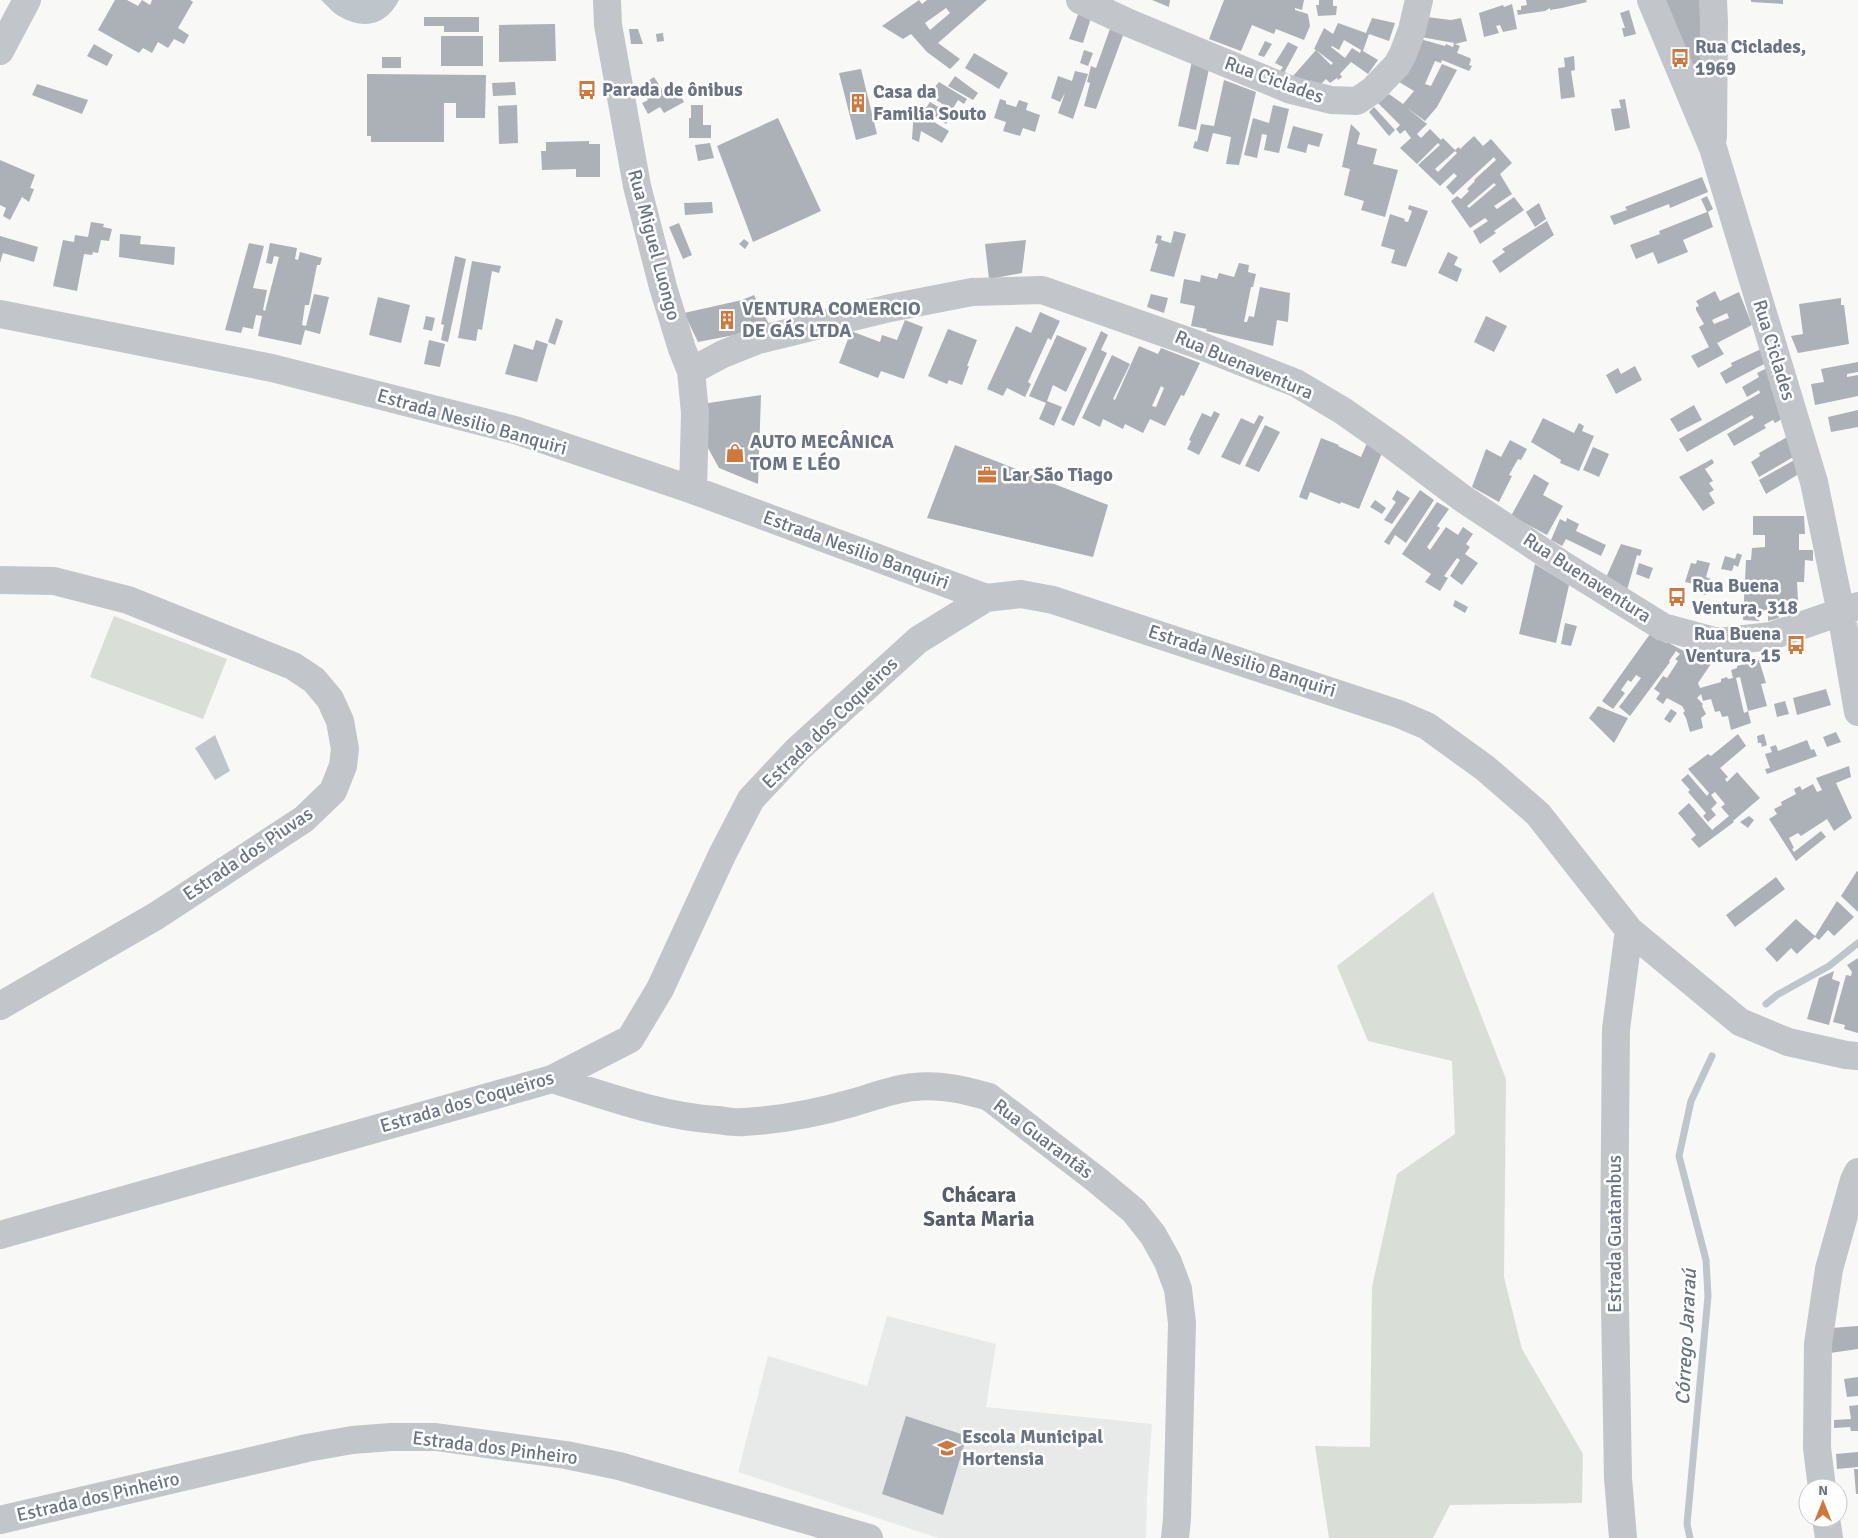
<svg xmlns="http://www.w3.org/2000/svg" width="1858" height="1538" font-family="Signika,sans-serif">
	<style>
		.built { fill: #e8eae9 }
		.green { fill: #d9ded7 }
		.water { fill: #bec5cb }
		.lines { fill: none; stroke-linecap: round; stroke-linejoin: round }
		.stream { stroke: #bec5cb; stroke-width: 7 }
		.building { fill: #acb1b8; fill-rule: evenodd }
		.minor { stroke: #c2c5c9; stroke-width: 28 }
		.labels { text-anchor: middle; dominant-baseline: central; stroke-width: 5; stroke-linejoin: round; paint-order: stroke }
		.poi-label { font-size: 19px; font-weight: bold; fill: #6a7484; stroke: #fff; text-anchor: start }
		.street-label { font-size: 19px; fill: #6a7484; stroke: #fff }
		.water-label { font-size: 20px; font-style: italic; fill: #66747f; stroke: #fff }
		.quarter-label { font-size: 21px; font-weight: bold; fill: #575e69; stroke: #fff }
	</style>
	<rect width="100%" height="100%" fill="#f8f8f6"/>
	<path class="built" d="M887 1316 996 1344 986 1407 1152 1424 1147 1495 1146 1538H938L738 1472 768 1356 867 1386Z"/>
	<path class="green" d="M114 616 227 659 203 719 90 677Z
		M1433 892 1506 1079 1504 1277 1522 1349 1583 1454 1582 1503 1450 1505 1433 1538H1329L1315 1446 1370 1447 1372 1287 1397 1174 1455 1134 1452 1061 1368 1041 1337 966Z"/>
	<path class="water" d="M321 0H399C386 26 363 30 339 16 333 13 327 5 321 0Z
		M215 735 230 771 215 780 195 748Z"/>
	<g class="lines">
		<path class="stream" d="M1766 1004 1777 995 1829 966 1858 943
			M1690 1538 1687 1524 1708 1296 1706 1260 1679 1156 1691 1101 1712 1056"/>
	</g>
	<path class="building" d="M115 0H127L138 6 142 0 150 5 152 0H190L193 2 178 28 189 35 184 44 174 39 168 48 158 42 152 53 143 48 139 53 98 30Z
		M919 0 922 4 927 0H987L938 43 960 59 950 69 927 52 911 34 903 39 882 26ZM946 8 950 13 930 30 925 23Z
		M1152 0H1170L1169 7Z
		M1224 0H1304L1302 10 1295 8V10L1308 14 1310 26 1304 40 1276 29 1274 34 1252 25 1241 51 1209 39Z
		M1319 0H1333V6H1337L1336 15 1318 16 1316 5H1319Z
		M1526 0H1586L1587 2 1562 8 1550 10V8L1545 11 1518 15 1517 10H1521V6L1527 5Z
		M1661 0H1701L1707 90 1696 92Z
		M1751 0H1783V4L1751 2Z
		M1512 4 1517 29 1503 32 1500 25 1496 26 1499 33 1484 37 1479 13 1503 5 1504 7Z
		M1629 10 1636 34 1624 37 1622 28H1625L1620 13Z
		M1079 12 1091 18 1083 43 1069 39Z
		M424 17H479V32H444V26H424Z
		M1427 17 1451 20 1461 18 1467 41 1455 44 1460 46 1457 53 1470 58 1471 60 1469 65 1472 66 1469 71 1442 60 1441 63 1435 61 1425 84 1431 86 1442 64 1457 70 1437 107 1425 121 1406 107 1427 124 1417 134 1421 138 1430 129 1441 140 1443 138 1455 150 1459 147 1460 149 1474 136 1483 146 1491 139 1512 163 1500 174 1512 194 1494 206 1497 209 1514 197 1524 210 1494 231 1496 233 1480 244 1473 231 1488 221 1485 218 1470 228 1451 201 1457 196 1461 199 1469 191 1467 189 1475 181 1474 180 1496 160 1494 157 1453 195 1446 187 1457 176 1454 173 1440 186 1418 165 1440 145 1438 143 1417 164 1400 148 1411 138 1405 130 1400 134 1396 129 1400 125 1378 103 1389 94 1403 104 1414 91 1399 82 1420 39 1445 46 1446 44 1453 47 1454 43 1421 37ZM1455 151 1457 153 1438 172 1435 169ZM1494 183 1496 185 1469 208 1467 206Z
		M1372 18 1395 23 1389 41 1369 34 1363 51 1378 60 1368 74 1351 62 1340 74 1342 77 1338 80 1337 78 1330 83 1326 79 1317 88 1291 81 1294 76H1293L1316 50 1331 65 1333 63 1316 50 1314 49 1324 28 1333 34 1338 23 1366 33ZM1344 40 1361 50 1360 53 1352 48 1345 58 1331 47 1332 46 1339 50Z
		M555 24 556 61 499 62V25Z
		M1111 26 1125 30 1096 109 1084 106 1090 83 1087 82 1091 66 1096 68Z
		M629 29H638L643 44H631Z
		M663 33 664 41 657 42 656 34Z
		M441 36H483V66H441Z
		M1265 41 1272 44 1264 57 1258 55Z
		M1288 42 1298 47 1284 73 1280 71 1283 67 1275 63Z
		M94 44 113 55 107 66 87 56Z
		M1084 50 1093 53 1088 66 1080 63Z
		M974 53 1008 73 999 89 965 68Z
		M1574 56 1575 70 1571 71 1575 97 1561 99 1558 68 1565 67 1564 58Z
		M382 57H401V68H382Z
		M1192 61 1209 69 1196 130 1178 126Z
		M861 69 877 134 856 140 839 73Z
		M1075 71 1088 74 1073 119 1058 113 1065 93 1060 102 1051 98 1058 76 1072 81Z
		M367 74 486 75 485 118H456V103H444V142H371V136H367Z
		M955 76 978 93 973 100 948 86Z
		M654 77 663 91 674 84 684 102 664 113 660 107 648 114 642 103 648 100 640 86Z
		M1224 80 1256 92 1239 165 1226 164 1231 137 1213 133 1208 152 1193 148 1195 141 1197 142 1201 124 1214 126Z
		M515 82 516 95 493 96 492 83Z
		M939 82 967 99 964 104 958 100 952 110 928 95Z
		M37 84 88 100 82 114 32 95Z
		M1000 99 1006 101V104L1016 107 1019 100 1028 103 1026 110 1040 115 1035 132 1023 128 1020 136 1003 131 1006 122 994 118Z
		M1625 99 1630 128 1615 131 1611 109 1621 108 1619 100Z
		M930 102 952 115 946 124 924 111Z
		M517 105 518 143 499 144 498 106Z
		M691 105H703V125H711V138H689V118H691Z
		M1273 105 1289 109 1279 153 1264 150 1267 135 1262 134 1257 158 1244 155 1253 118 1269 123Z
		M1374 107 1395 130 1389 136 1369 112Z
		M914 110 949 131 942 143 921 131 919 142 912 139Z
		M778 118 821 211 753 242 717 146Z
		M1351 124 1360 133 1357 144 1377 149 1373 164 1398 170 1385 217 1361 210 1364 201 1344 195 1350 169 1342 167Z
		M1293 126 1323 134 1319 147 1308 144 1306 153 1287 148Z
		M589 141V144H600V177H576V169L542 170 541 151H546V142Z
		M710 143 714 158 698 161 695 145Z
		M0 160 35 175 30 188 34 189 29 202 22 197 10 220 3 216 6 208 0 205Z
		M1702 177 1708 192 1670 208 1669 204 1614 225 1610 216 1627 210 1625 207Z
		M1707 196 1713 209 1708 212 1713 227 1683 240 1688 252 1658 264 1653 252 1636 259 1630 245 1660 234 1659 231 1707 212 1701 199Z
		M712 202 713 213 685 215 684 203Z
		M1539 203 1546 219 1535 227 1526 212Z
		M1409 205 1428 211 1406 267 1391 263 1395 250 1381 246 1390 214 1405 219 1404 221 1408 222 1412 211 1408 209Z
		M1547 221 1554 235 1500 273 1492 261 1505 252 1502 249Z
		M91 222 104 224 103 227 112 229 109 241 101 240 98 253 93 252 92 255 84 254 77 291 53 286 63 240 74 242 75 235 88 237Z
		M679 223 692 255 683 259 669 227Z
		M1174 231 1186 234 1174 277 1150 271 1158 244 1155 243 1157 235 1162 236 1161 240 1171 243Z
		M120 234 141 236 140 244 175 247 174 265 119 257Z
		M0 236 38 247 34 262 3 253 0 263Z
		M744 239 749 243 745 249 739 244Z
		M1026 240 1022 273 989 279 985 244Z
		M249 243 264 246 253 288 267 290 263 310 265 311 279 257 274 256 272 264 266 263 270 243 297 248 295 259 298 260 300 252 322 258 320 265H317L309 305H305L302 325 306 326 314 294 329 297 320 334 305 330 301 345 258 336 262 316 256 315 253 329 243 327 241 333 225 330Z
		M1448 252 1458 257 1454 265 1462 269 1457 282 1438 273Z
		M455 256 466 259 448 342 441 340 444 325 441 324Z
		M472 261 501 266 499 273 492 271 482 330 478 329 476 341 458 338Z
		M1239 263 1249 265 1248 272 1256 274 1253 287H1251L1244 322H1247L1249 316 1254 317 1260 287 1290 293 1288 322 1277 320 1273 346 1206 331 1207 329 1191 326 1195 306 1180 303 1184 279 1200 282 1201 275 1217 279 1219 273 1234 277Z
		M1715 291 1720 301 1739 292 1752 325 1717 343 1724 354 1698 368 1691 356 1709 347 1699 327 1704 324 1696 310V307L1699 306 1696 301ZM1727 313 1729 318 1714 324 1712 320Z
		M1151 294 1168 298 1164 313 1147 307Z
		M754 295 771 328 698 342 684 313 742 300Z
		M378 297 410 305 401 343 369 335Z
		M1841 298V305H1844L1849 344 1798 353 1791 336 1803 334 1799 304Z
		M1040 312 1060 321 1051 340 1048 338 1028 382 1031 384 1025 397 1007 388 1003 396 987 389 1016 326 1031 333Z
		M426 316 435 318 432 331 423 329Z
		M1486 316 1507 326 1494 352 1474 342Z
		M556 318 563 321 555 345 548 342Z
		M905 320 923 327 904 379 881 371 878 378 839 363 851 331 880 342 882 335 897 340Z
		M948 329 977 340 967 366H969L962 385 949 380 947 384 928 376Z
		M1101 331 1108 335 1101 350 1107 353 1074 426 1061 420Z
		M1057 335 1087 348 1066 392 1053 385 1047 401 1062 407 1054 426 1039 419 1046 403 1029 396Z
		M429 340 445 344 440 367 424 364Z
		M536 340 548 344 537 382 505 374 514 344 533 350Z
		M1139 346 1158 354 1161 348 1200 363 1184 396 1181 395 1165 426 1150 419 1143 433 1125 424 1123 429 1103 419 1100 427 1082 418 1112 355 1130 364 1113 399 1115 400ZM1161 386 1164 388 1156 407 1152 406Z
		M1761 349 1766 363 1726 384 1720 373 1732 366 1731 363Z
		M1858 362V372L1847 374V377L1858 375V396L1815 405 1811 384 1824 382 1821 369Z
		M1635 366 1642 380 1616 394 1606 375 1618 368 1621 374Z
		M1767 368 1782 419 1775 423 1773 420 1764 425 1766 428 1734 446 1727 434 1754 418 1752 415 1687 452 1679 439 1760 393 1759 390 1747 397 1742 387 1759 377 1757 373Z
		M761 395 758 484 719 468 703 439 702 404Z
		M1694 405 1702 420 1678 432 1670 419Z
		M1858 410V427L1831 432 1828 417Z
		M1214 411 1220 414 1199 455 1187 449 1191 441 1189 440 1202 413 1211 417Z
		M1259 415 1264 417 1240 465 1221 457 1241 418 1254 424Z
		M1543 418 1574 433 1579 423 1584 426 1582 431 1594 436 1579 471 1560 463 1561 460 1531 442Z
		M1265 425 1280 432 1259 472 1245 466Z
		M1787 437 1795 456 1759 477 1751 462 1760 456 1759 453Z
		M1321 438 1339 445 1338 446 1361 457 1367 443 1382 453 1359 509 1341 502 1340 504 1310 492 1307 500 1299 497Z
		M1510 440 1527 449 1521 460 1518 459 1509 475 1512 476 1499 502 1472 487 1486 449 1501 457Z
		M955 445 1108 505 1093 557 927 518Z
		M1593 447 1609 454 1599 477 1583 470Z
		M1712 459 1714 463 1705 469 1713 481 1709 483 1714 490 1709 493 1715 503 1703 511 1679 477Z
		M1796 459 1797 475 1766 494 1759 480Z
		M1534 474 1549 483 1543 495 1563 506 1547 535 1511 516Z
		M1397 490 1410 498 1392 524 1384 520 1396 502 1392 499Z
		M1420 490 1434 500 1406 543 1395 535 1389 545 1384 542Z
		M1375 500 1386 508 1382 514 1370 507Z
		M1437 502 1449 509 1437 526 1440 528 1427 547 1430 550 1446 527 1458 535 1463 527 1473 534 1466 544 1470 547 1465 554 1478 563 1462 585 1450 576 1460 560 1457 558 1444 576 1448 578 1440 591 1425 582 1431 574 1402 554Z
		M1753 516H1804L1805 534H1799V550H1813V561L1805 560 1804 582H1797L1798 601H1779V618L1768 621V610H1764V613H1759V621L1743 620 1746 560H1751L1752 548 1765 547V535H1753Z
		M1567 518 1579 524 1576 531 1606 545 1601 556 1566 539 1562 546 1551 540 1560 519 1566 522Z
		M1621 544 1642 550 1640 556 1637 555 1627 590 1604 582Z
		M1737 553 1742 555 1738 567 1734 565 1732 571 1721 569 1725 556 1735 559Z
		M1697 560 1710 563 1706 577 1711 579 1706 595 1692 591 1694 584 1685 582 1691 563 1696 564Z
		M1639 563 1653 568 1649 579 1636 574Z
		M1535 564 1569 585 1556 643 1519 634Z
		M1455 600 1468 607 1465 613 1453 606Z
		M1565 623 1577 626 1571 646 1561 644Z
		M1650 634 1666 643 1667 642 1682 650 1715 658 1698 683 1700 688 1721 682V679L1727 677 1728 679 1733 678 1731 670 1737 668V666L1759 660 1766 683 1761 684 1767 706 1748 711 1740 677 1736 678 1744 713 1748 711 1751 723 1731 730 1728 716 1722 717 1720 711 1715 712 1711 699 1703 701 1701 694 1697 698 1703 704 1702 706 1706 714 1701 718 1703 728 1690 732 1686 718 1683 713 1685 711 1682 706 1667 698 1663 704 1656 699 1660 693 1654 689 1663 676 1667 678 1678 661 1675 659 1680 654 1676 651 1669 661 1670 662 1630 716 1619 707 1641 678 1636 675 1631 682 1628 680 1621 690 1625 693 1613 709 1602 701Z
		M1826 689 1831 705 1797 715 1793 698Z
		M1785 701 1789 714 1777 717 1774 704Z
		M1598 706 1628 718 1614 743 1589 718Z
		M1671 709 1677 713 1670 723 1664 719Z
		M1836 732 1841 742 1827 747 1823 737Z
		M1738 734 1746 746 1720 768 1728 777 1725 779 1727 782 1737 772 1760 798 1733 821 1734 822 1699 848 1691 839 1696 835 1678 813 1689 803 1712 830 1729 816 1721 807 1725 804 1715 792 1711 795 1717 803 1711 809 1716 815 1708 822 1703 816 1706 813 1688 792 1690 790 1681 780 1688 774 1707 796 1709 793 1688 769 1708 754 1711 756Z
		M1764 734 1767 745 1762 747 1761 743H1758L1757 736Z
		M1807 740 1811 750 1814 749 1817 756 1767 774 1765 769 1770 768 1765 754 1772 752 1770 747 1776 745 1778 751Z
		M1849 766 1851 777 1836 783 1852 818 1834 831 1827 819 1801 836 1798 833 1789 838 1794 848 1792 849 1794 852 1821 831 1826 837 1796 861 1769 819 1777 814 1774 809 1782 805 1781 802 1796 794 1794 789 1800 786 1802 790 1813 784 1817 792 1822 790 1816 778Z
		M1749 816 1754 820 1748 828 1740 822Z
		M1857 871 1858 872V912L1841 896Z
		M1776 877 1785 889 1735 927 1726 915Z
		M1837 901 1854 917 1834 936 1828 930 1819 940 1815 937 1797 954 1791 948 1777 962 1765 949 1796 919 1815 936Z
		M1858 958V1033L1844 1029 1845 1025 1833 1022 1846 975 1851 976 1852 972 1847 965Z
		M1834 971 1832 979 1840 982 1829 1025 1807 1019 1819 978Z
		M1858 1326V1349L1830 1353 1831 1328Z
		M1858 1377V1396L1847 1397 1844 1379Z
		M1858 1405V1431H1851L1850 1427 1834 1428V1420L1851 1419 1849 1406Z
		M906 1416 967 1436 943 1515 882 1494Z
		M1858 1452V1467L1837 1469 1836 1454Z
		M1854 1469H1858V1494H1856Z"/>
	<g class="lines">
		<path class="minor" d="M607 0 608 25 637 186 663 287 682 349 691 371 695 413 693 490
			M1080 0 1129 23 1291 90 1331 100 1357 101 1373 90 1397 65 1403 54 1412 30 1419 0
			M1651 0 1713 148 1814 482 1841 613 1858 712
			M1713 0 1714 22 1713 137
			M0 51 27 0
			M0 314 272 368 515 430 693 490 986 598 1021 594 1053 600 1399 714 1427 726 1485 768 1538 814 1629 930 1740 1022 1788 1042 1846 1055 1858 1056
			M691 371 723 354 758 340 890 308 972 292 1042 290 1196 344 1296 383 1343 411 1393 446 1462 498 1563 565 1663 627 1718 642 1771 636 1858 606
			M0 580 54 581 128 600 293 666 314 680 330 699 340 721 345 749 343 766 333 791 304 819 156 916 0 1006
			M552 1079C606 1096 660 1116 717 1120 726 1121 735 1123 744 1122 780 1120 817 1113 852 1103 870 1098 896 1088 914 1087 940 1084 965 1090 989 1097L1097 1180 1134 1211 1153 1235 1168 1262 1178 1289 1182 1323 1177 1519 1175 1538
			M0 1235 552 1079 630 1039 660 989 722 855 751 799 797 750 918 640 986 598
			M1822 1488 1817 1448 1818 1344 1829 1269 1854 1180 1858 1172
			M1826 1518 1829 1538
			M0 1520 307 1448 352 1440 391 1437H436L566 1455 619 1466 869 1538
			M1623 1538 1618 1478 1614 1248 1616 1029 1629 930"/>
	</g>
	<defs>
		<g id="bus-bare" transform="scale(1.5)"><path d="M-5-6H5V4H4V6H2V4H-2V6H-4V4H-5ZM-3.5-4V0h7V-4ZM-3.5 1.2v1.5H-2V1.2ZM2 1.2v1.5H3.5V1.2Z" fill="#d2773b" stroke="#fff" stroke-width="2.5" paint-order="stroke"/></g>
		<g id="building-bare" transform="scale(1.5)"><path d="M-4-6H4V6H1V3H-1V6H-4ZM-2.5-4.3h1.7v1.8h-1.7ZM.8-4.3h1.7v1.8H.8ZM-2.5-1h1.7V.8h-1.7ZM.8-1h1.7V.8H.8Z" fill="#d2773b" stroke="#fff" stroke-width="2.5" paint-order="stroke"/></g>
		<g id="shop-bare" transform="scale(1.5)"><path d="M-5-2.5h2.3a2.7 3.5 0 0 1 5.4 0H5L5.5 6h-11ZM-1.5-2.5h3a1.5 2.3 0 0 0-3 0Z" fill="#d2773b" stroke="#fff" stroke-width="2.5" paint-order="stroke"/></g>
		<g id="office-bare" transform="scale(1.5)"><path d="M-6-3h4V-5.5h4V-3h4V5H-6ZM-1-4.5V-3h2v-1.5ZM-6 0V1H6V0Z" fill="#d2773b" stroke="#fff" stroke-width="2.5" paint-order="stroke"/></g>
		<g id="school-bare" transform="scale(1.5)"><path d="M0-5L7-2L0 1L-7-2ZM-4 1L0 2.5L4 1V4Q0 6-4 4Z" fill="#d2773b" stroke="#fff" stroke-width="2.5" paint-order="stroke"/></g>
	</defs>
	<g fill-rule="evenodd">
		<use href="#bus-bare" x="1680" y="58"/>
		<use href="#bus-bare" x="587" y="90"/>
		<use href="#building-bare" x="858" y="103"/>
		<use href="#building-bare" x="727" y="320"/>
		<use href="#shop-bare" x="735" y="453"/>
		<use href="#office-bare" x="987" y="475"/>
		<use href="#bus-bare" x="1677" y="597"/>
		<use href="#bus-bare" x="1796" y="645"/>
		<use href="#school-bare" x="947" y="1448"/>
	</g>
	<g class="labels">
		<g class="poi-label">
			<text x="1695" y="47">Rua Ciclades,<tspan x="1695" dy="22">1969</tspan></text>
			<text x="602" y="90">Parada de ônibus</text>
			<text x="873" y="92">Casa da<tspan x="873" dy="22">Familia Souto</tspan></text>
			<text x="742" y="309">VENTURA COMERCIO<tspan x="742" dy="22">DE GÁS LTDA</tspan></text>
			<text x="750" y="442">AUTO MECÂNICA<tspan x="750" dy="22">TOM E LÉO</tspan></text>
			<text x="1002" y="475">Lar São Tiago</text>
			<text x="1692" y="586">Rua Buena<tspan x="1692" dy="22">Ventura, 318</tspan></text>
			<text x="1781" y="634" text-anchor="end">Rua Buena<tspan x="1781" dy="22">Ventura, 15</tspan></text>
			<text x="962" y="1437">Escola Municipal<tspan x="962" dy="22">Hortensia</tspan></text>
		</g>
		<g class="street-label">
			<text transform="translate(1274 80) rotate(20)">Rua Ciclades</text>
			<text transform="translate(654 245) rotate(75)">Rua Miguel Luongo</text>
			<text transform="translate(1774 350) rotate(73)">Rua Ciclades</text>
			<text transform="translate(1244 365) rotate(23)">Rua Buenaventura</text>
			<text transform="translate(472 422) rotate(16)">Estrada Nesilio Banquiri</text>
			<text transform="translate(856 550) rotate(20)">Estrada Nesilio Banquiri</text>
			<text transform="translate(1587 578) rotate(33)">Rua Buenaventura</text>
			<text transform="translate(1242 661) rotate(18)">Estrada Nesilio Banquiri</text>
			<text transform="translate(830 723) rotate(-44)">Estrada dos Coqueiros</text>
			<text transform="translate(248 854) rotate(-34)">Estrada dos Piuvas</text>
			<text transform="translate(467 1102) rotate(-16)">Estrada dos Coqueiros</text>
			<text transform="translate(1043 1139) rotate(37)">Rua Guarantãs</text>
			<text transform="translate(1615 1234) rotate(-90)">Estrada Guatambus</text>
			<text transform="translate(495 1448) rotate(7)">Estrada dos Pinheiro</text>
			<text transform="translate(98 1497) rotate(-13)">Estrada dos Pinheiro</text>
		</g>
		<g class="water-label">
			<text transform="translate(1686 1337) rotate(-87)">Córrego Jararaú</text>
		</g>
		<g class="quarter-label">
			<text x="979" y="1195">Chácara<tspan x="979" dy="24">Santa Maria</tspan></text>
		</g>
	</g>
	<g transform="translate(1823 1503)"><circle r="24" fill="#ffffff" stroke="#c3c7ce"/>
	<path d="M0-4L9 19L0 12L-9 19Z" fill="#d2773b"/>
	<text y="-8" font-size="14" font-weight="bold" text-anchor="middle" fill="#6a7484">N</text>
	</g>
</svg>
